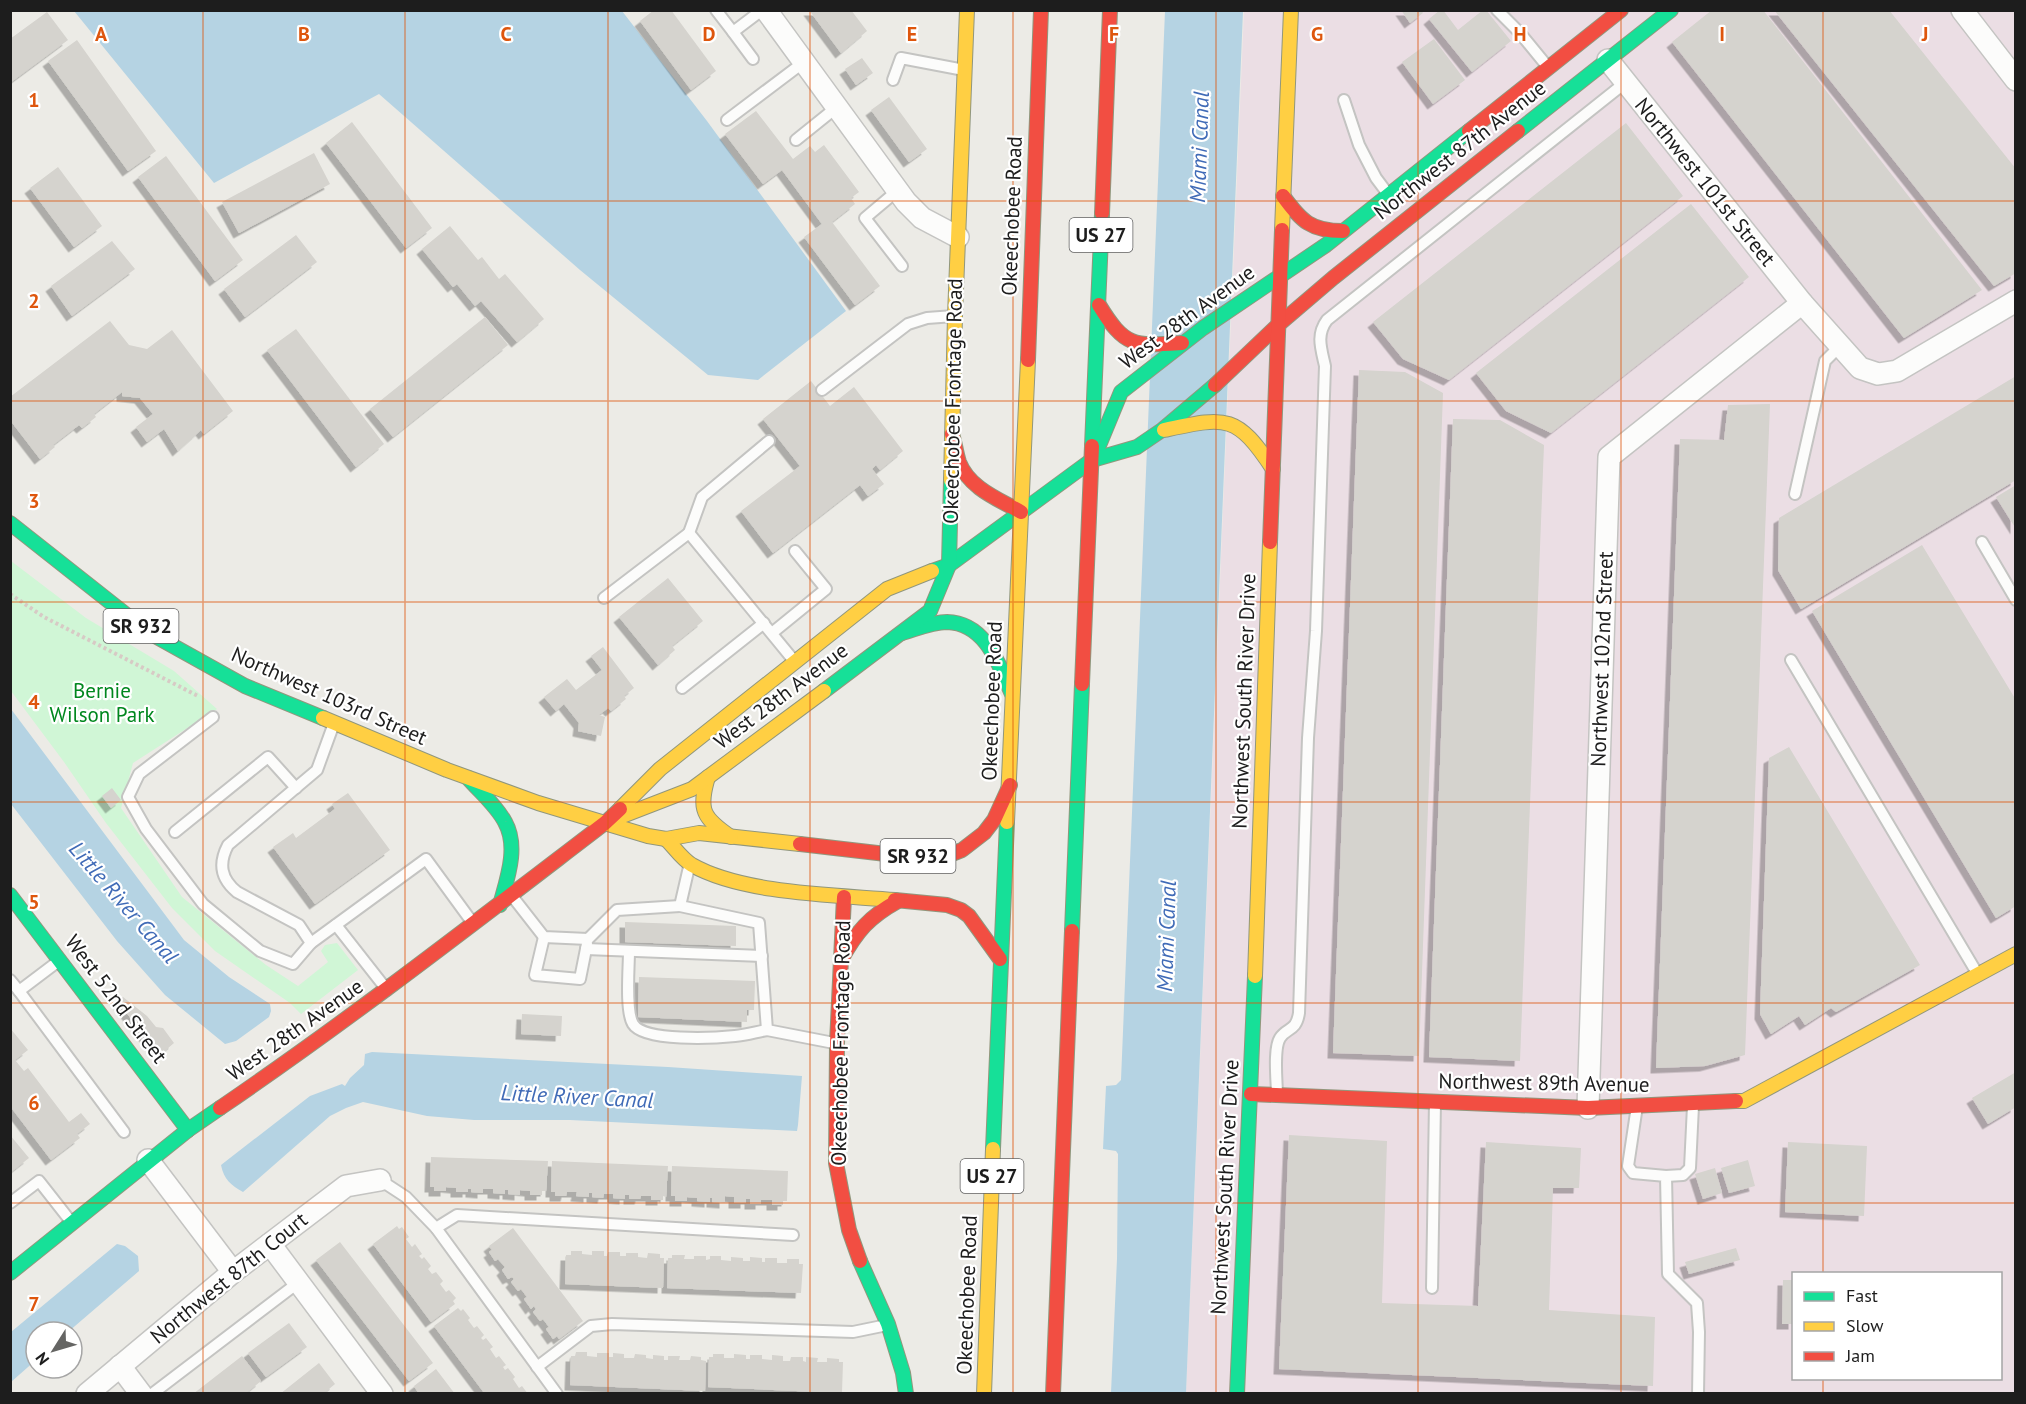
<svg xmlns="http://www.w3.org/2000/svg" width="2026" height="1404" font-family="'PT Sans',sans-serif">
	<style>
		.industrial { fill: #ebdee4; fill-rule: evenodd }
		.park { fill: #d0f6d6 }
		.water { fill: #b5d3e3 }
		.building { fill: #d5d3ce; filter: url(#shadow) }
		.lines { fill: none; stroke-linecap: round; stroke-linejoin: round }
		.lane-casing { stroke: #c4c4c2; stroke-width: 14 }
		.street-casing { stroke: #c4c4c2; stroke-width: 24 }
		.fast-casing { stroke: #91977d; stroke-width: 16 }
		.slow-casing { stroke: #91977d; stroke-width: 16 }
		.jam-casing { stroke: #91977d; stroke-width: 16 }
		.path { stroke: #d7cac5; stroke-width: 4; stroke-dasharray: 3 3; stroke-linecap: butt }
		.lane { stroke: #fcfcfb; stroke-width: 10 }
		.street { stroke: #fcfcfb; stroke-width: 21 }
		.fast { stroke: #16e098; stroke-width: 14 }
		.slow { stroke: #ffcf43; stroke-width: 14 }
		.jam { stroke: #f24e42; stroke-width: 14 }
		.grid { fill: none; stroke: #de560d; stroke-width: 1.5; stroke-opacity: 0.55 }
		.labels { text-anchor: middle; stroke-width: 4.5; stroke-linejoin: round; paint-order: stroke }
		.shield { fill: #fff; stroke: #616161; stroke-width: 1.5 }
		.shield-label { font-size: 20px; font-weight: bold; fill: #1d1d1d }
		.street-label { font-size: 21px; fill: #1d1d1d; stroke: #fff }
		.park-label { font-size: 21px; fill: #00871e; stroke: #fff }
		.water-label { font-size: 22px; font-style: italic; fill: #406bb7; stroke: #fff }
		.grid-label { font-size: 20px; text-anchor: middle; font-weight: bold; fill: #de560d; stroke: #fff; stroke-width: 4.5; stroke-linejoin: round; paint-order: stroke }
	</style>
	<defs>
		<filter id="shadow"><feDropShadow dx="-5.5" dy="5.5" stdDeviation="0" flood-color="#0004"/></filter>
	</defs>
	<rect width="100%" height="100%" fill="#ecebe6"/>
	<path class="industrial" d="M1244,11H2015V1393H1186ZM1794,1274H2000V1378H1794Z"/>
	<path class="park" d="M11,561L86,618L174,671L217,709L133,763L121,808L182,897L266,965L298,986L328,962L321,951L325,945L337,943L358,970L301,1014L290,1003L215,951L172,908L106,823L64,762L11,691Z"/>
	<g class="water">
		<path d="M74,11H622L707,121L846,311L758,380L708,375L580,270L379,94L214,183Z"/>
		<path d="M1165,11H1243L1186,1393H1111L1117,1259L1118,1154L1116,1151L1103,1149L1106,1086L1116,1085L1121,1080Z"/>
		<path d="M11,709L184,940L229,977L270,1004L271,1011L269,1017L236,1041L225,1044L165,995L117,941L11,804Z"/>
		<path d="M372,1052L668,1067L802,1076L798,1125L797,1131L570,1120H474L427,1116L363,1102L346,1108L330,1116L243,1192C231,1185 224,1180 221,1165L310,1096L342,1084L345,1086L350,1078L364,1065L365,1054Z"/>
		<path d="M117,1244L125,1246L138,1256L139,1271L68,1332H36V1360L11,1382V1332Z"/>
	</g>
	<g class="building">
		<path d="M654,10H671L716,71L691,90L640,21Z"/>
		<path d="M809,10H851L867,31L841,53Z"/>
		<path d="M1401,10H1421L1423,13L1410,23Z"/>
		<path d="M1440,10H1443L1458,30L1483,10H1486L1511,41L1472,72L1429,19Z"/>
		<path d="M1712,10H1763L1982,290L1904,338L1672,42Z"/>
		<path d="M1774,10H1889L2016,169V273L1994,286Z"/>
		<path d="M47,12L68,40L10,83V39Z"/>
		<path d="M1434,39L1465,80L1433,104L1402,62Z"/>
		<path d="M77,40L156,151L128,171L48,61Z"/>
		<path d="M862,58L873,73L856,85L845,69Z"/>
		<path d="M889,97L927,149L909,162L871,110Z"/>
		<path d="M756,111L793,159L810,146L815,152L824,145L859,192L851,198L855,204L832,222L880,286L855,305L804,237L822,224L782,170L763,184L725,134Z"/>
		<path d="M352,122L432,228L406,248L326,143Z"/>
		<path d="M1626,123L1683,196L1449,380L1403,359L1373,322Z"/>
		<path d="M314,153L330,184L239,233L222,202Z"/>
		<path d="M166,156L243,260L215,281L138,177Z"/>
		<path d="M58,167L102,226L74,247L30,188Z"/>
		<path d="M1691,204L1749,277L1551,433L1506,411L1476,373Z"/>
		<path d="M450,226L478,260L482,257L499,279L505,274L544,319L517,342L481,301L475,306L457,284L453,287L422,249Z"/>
		<path d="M296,235L317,262L245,317L224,289Z"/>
		<path d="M112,241L135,269L72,316L51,286Z"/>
		<path d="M485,317L508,345L393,437L370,409Z"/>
		<path d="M110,321L129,345L147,349L172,330L233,411L204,434L201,430L178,451L164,429L147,442L136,427L153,414L140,398L122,396V392L94,414L96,417L82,428L79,425L53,445L55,447L40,459L10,420V397Z"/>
		<path d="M296,329L384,444L356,467L267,350Z"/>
		<path d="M1359,370L1405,372L1443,393L1419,1056L1333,1053Z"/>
		<path d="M2016,376V480L1801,609L1778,570L1779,518Z"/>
		<path d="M811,381L830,406L854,387L903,451L880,470L876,465L872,469L884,484L868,496L860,485L773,553L741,511L800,466L763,419Z"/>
		<path d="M1770,404L1745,1055L1705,1066L1656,1068L1680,439L1724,440L1728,405Z"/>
		<path d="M1453,419L1500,420L1544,445L1520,1061L1429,1057Z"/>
		<path d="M2016,485V529L1996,497Z"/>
		<path d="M1922,545L2016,700V906L1996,918L1812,611Z"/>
		<path d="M668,578L703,621L672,646L675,650L658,665L619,617Z"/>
		<path d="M603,647L634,688L624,696L626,699L611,711L608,708L599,715L605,717L601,736L578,731L579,723L564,704L556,711L544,697L567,679L576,690L602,670L591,656Z"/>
		<path d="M1789,747L1920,965L1836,1012L1831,1008L1805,1025L1799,1016L1771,1034L1760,1014L1769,758Z"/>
		<path d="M112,788L121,800L111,808L102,796Z"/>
		<path d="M348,793L390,850L315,904L273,847L293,833L296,838L335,809L332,804Z"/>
		<path d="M625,922L736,926V946L625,942Z"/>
		<path d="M639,977L755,981L754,1010H747V1022L638,1017Z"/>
		<path d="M123,997L147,1016L156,1027L163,1028L174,1043L160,1055L117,1001Z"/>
		<path d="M522,1014L562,1016L561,1036L521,1034Z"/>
		<path d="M10,1028L28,1050L15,1060L24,1071L28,1068L69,1122L81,1113L90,1124L77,1134L80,1138L51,1160L10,1106Z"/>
		<path d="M2016,1072V1107L1988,1124L1972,1098Z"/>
		<path d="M10,1135L29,1158L10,1173Z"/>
		<path d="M1289,1135L1387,1141L1382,1303L1478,1306L1486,1142L1581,1148L1579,1188H1553L1549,1310L1655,1317L1653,1386L1279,1369Z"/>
		<path d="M1788,1142L1867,1146L1864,1216L1785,1212Z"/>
		<path d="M431,1157L548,1161L546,1191H542V1195H530V1191L520,1190V1195L508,1194V1190H505V1194L493,1193V1189H483V1193L471,1192V1189H468V1192H456V1188L446,1187V1191H434V1187H430Z"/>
		<path d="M1748,1160L1755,1186L1729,1193L1721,1168Z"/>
		<path d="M552,1161L668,1166L666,1197L663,1196V1200H651V1196H641L640,1199H629V1195H625V1199L613,1198V1194H604L603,1198L592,1197V1193H589V1197L576,1196L577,1192H567L566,1196H555V1192H551Z"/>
		<path d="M672,1166L788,1171L787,1201H783V1205H772V1200H761V1204H750V1199H746V1203H734V1197L725,1196V1203L712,1202V1198H710V1202L697,1201V1198L687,1197V1201H675V1196H671Z"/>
		<path d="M1715,1168L1722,1193L1703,1199L1695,1174Z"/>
		<path d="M397,1226L399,1229L402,1227L409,1237L406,1239L412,1247L415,1244L422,1254L419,1256L422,1259L424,1257L431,1266L428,1269L432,1274L436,1272L443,1281L440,1284L446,1292L449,1290L456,1298L453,1301L455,1304L431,1322L373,1244Z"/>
		<path d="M513,1228L583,1321L559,1339L557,1336L553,1339L546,1329L549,1327L543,1319L540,1321L533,1312L536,1309L534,1306L531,1309L524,1299L527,1297L521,1289L518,1291L511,1282L514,1279L512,1277L508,1279L502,1270L505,1267L498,1259L495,1261L489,1252L492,1250L489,1246Z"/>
		<path d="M340,1242L433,1363L409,1381L316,1260Z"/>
		<path d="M1736,1248L1740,1260L1689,1274L1685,1262Z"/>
		<path d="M571,1251H582V1254L592,1255V1251H604V1256H607L608,1252H620V1256H626V1253H638V1257L647,1258L648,1253L660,1254V1258H664L663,1288L565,1284L566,1255H571Z"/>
		<path d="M672,1255H685L684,1259H694V1256H706V1260L710,1259V1256H721V1260L731,1261V1257L743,1258V1261H750V1257L762,1258V1262H765V1258H777V1263H787V1259H799V1264H803L801,1293L667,1288L668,1258H672Z"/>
		<path d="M1783,1280H1794V1324H1782Z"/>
		<path d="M458,1308L461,1311L463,1309L470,1318L468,1320L474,1328L477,1326L484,1335L481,1338L483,1340L486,1338L493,1347L490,1349L496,1358L499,1356L506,1365L503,1367L505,1370L508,1368L515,1377L513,1379L519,1388L522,1386L528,1394H485L434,1326Z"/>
		<path d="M289,1323L307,1347L266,1377L248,1353Z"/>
		<path d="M576,1352H587V1356L597,1357V1353H609V1357H613V1353L624,1354V1358H634L635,1354L646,1355V1358L653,1359V1355L664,1356V1360H668V1356H680L679,1360H690L691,1356L701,1357V1360L706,1361L705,1391L570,1385L571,1356H575Z"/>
		<path d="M713,1354H724V1358H734V1354L746,1355V1359H750V1355H762V1359L772,1360V1355L783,1356V1361H790L791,1357H803V1361L806,1362V1357L818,1358L817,1362H827V1358L839,1359V1362H843L842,1393L708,1387L709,1357H713Z"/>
		<path d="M242,1356L261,1381L245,1394H193Z"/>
		<path d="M319,1363L335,1384L323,1394H280Z"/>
		<path d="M436,1369L455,1394H419L414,1386Z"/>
	</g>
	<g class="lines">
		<defs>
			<g id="lane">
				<path d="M716,10L733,32L762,10"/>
				<path d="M1497,10L1520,33L1547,66"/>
				<path d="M733,32L753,59"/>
				<path d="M893,80L901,58L964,70"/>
				<path d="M1344,100L1359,145L1376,178L1388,194"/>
				<path d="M727,120L804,62"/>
				<path d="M796,140L837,107"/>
				<path d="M897,191L865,218L902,266"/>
				<path d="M822,390L908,324L927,318L954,316"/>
				<path d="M1795,494L1825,361L1840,346"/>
				<path d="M689,533L702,497L769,441"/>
				<path d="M1982,542L2016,600"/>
				<path d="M604,598L689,533L795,662"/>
				<path d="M772,633L826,589L795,551"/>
				<path d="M1791,660L1977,973"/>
				<path d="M682,688L764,623"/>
				<path d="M213,717L139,774L128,797L146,829L203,904L260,951L293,964L311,943L299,925L237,892C221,879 218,864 228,845L317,770L333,726"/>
				<path d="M175,832L268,757L296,788"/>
				<path d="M689,867L680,906L759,923L767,1030L834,1043"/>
				<path d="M512,896L544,937L588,939L617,910L680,906"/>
				<path d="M336,925L387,990"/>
				<path d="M544,937L535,975L580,979L587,944"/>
				<path d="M311,943L426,859L472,922"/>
				<path d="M586,949L762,956"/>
				<path d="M629,951C629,968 625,1011 633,1024C644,1042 715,1038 735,1036C746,1035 756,1032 767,1030"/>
				<path d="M10,980L19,991L60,960"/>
				<path d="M19,991L124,1132"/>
				<path d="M1277,1095C1277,1082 1273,1049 1280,1038C1287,1027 1296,1032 1299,1013L1308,738L1316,631L1325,366C1321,348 1316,335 1327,320L1626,82"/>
				<path d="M1637,1106L1628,1166L1633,1173L1666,1176L1668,1274L1697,1303L1699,1332L1698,1394"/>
				<path d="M1666,1176L1683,1175L1690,1168L1693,1106"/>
				<path d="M380,1180L406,1197L436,1228L557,1394"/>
				<path d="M10,1203L39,1181L72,1223"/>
				<path d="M436,1228L457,1215L793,1235"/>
				<path d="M1432,1288L1435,1102"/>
				<path d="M537,1367L591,1326L612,1324L853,1332L887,1325"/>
				<path d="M152,1394L299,1282"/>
			</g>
			<g id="street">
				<path d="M766,10L906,202L922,218L958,237"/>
				<path d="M1962,10L2016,80"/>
				<path d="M1608,60L1802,303L1860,368L1878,374L1897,371L2016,301"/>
				<path d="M1588,1108L1609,457L1802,303"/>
				<path d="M148,1160L233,1272"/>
				<path d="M270,1244L382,1394"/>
				<path d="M120,1366L141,1394"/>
				<path d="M87,1394L233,1272L346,1186L380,1180"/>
			</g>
			<g id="fast">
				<path d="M1518,131L1671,10"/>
				<path d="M1092,446L1102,214"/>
				<path d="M1095,455L1121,392L1203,328L1326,245L1469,131"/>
				<path d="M10,523L148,632L245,686L323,718"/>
				<path d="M932,571L949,565L1092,460L1137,447L1162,430L1215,385"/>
				<path d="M902,633C916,629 932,622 947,622C986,623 999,665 1012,694"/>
				<path d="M824,691L930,611L949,565L951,480"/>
				<path d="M468,778C480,792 496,805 505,822C519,847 507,879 500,905"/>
				<path d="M10,895L188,1130"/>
				<path d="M1072,931L1082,684"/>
				<path d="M993,1149L1007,822"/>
				<path d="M860,1261L888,1324L903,1373L906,1394"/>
				<path d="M10,1273L188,1130L220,1108"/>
				<path d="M1237,1394L1255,976"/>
			</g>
			<g id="slow">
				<path d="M1282,230L1291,10"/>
				<path d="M1164,430C1226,417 1236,413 1273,469"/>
				<path d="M951,480L955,316L967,10"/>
				<path d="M323,718L447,770L538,803L648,836L666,839L699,833L800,844"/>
				<path d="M708,777C698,810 703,818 731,837"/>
				<path d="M620,809L660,769L887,589L932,571"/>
				<path d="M617,818L692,789L824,691"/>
				<path d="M1007,822L1028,360"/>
				<path d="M666,839C674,847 682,859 692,865C743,894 836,895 895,900"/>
				<path d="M1255,976L1270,542"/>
				<path d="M1736,1101H1744L2016,954"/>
				<path d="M984,1394L993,1149"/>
			</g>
			<g id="jam">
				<path d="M1469,131L1621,10"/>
				<path d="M1283,196C1301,221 1311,231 1343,231"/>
				<path d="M1102,214L1110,10"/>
				<path d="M1099,305C1125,348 1135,346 1182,343"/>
				<path d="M1028,360L1041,10"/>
				<path d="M1215,385L1278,325L1333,278L1518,131"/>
				<path d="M952,434C955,443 956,453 959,462C969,488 998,499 1021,512"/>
				<path d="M1270,542L1282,230"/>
				<path d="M1082,684L1092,446"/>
				<path d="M800,844L886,854L934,856L952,854L962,850L984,833L994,820L1010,785"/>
				<path d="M844,897L837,1043L836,1163L849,1230L860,1261"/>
				<path d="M895,900L947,905L961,910L969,916L1000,959"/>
				<path d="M841,960C857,931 869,917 898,901"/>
				<path d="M1251,1094L1588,1108L1736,1101"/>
				<path d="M220,1108C352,1018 478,920 605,823L620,809"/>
				<path d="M1053,1394L1072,931"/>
			</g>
		</defs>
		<use href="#lane" class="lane-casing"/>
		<use href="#street" class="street-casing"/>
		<use href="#fast" class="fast-casing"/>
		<use href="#slow" class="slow-casing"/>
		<use href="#jam" class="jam-casing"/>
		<path class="path" d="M10,594L44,617L198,696"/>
		<use href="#lane" class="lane"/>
		<use href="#street" class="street"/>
		<use href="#fast" class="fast"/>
		<use href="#slow" class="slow"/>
		<use href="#jam" class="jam"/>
	</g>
	<path class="grid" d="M203,10V1394M405,10V1394M608,10V1394M810,10V1394M1013,10V1394M1216,10V1394M1418,10V1394M1621,10V1394M1823,10V1274M10,201H2016M10,401H2016M10,602H2016M10,802H2016M10,1003H2016M10,1203H2016M1823,1378V1394"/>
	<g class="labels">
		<g class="shield">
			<rect x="1069.5" y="218" width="63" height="34" rx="4.5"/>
			<rect x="103.5" y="609" width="75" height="34" rx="4.5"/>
			<rect x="880.5" y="839" width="75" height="34" rx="4.5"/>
			<rect x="960.5" y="1159" width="63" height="34" rx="4.5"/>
		</g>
		<g class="shield-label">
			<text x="1101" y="242">US 27</text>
			<text x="141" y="633">SR 932</text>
			<text x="918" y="863">SR 932</text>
			<text x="992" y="1183">US 27</text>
		</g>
		<g class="street-label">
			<text transform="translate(1460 150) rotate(-38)" y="7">Northwest 87th Avenue</text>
			<text transform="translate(1705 182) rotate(51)" y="7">Northwest 101st Street</text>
			<text transform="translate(1012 216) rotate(-88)" y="7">Okeechobee Road</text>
			<text transform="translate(1187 317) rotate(-36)" y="7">West 28th Avenue</text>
			<text transform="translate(953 401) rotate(-89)" y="7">Okeechobee Frontage Road</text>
			<text transform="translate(1602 659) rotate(-88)" y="7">Northwest 102nd Street</text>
			<text transform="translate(329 696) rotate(24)" y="7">Northwest 103rd Street</text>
			<text transform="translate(781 696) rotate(-37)" y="7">West 28th Avenue</text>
			<text transform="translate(992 701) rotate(-88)" y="7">Okeechobee Road</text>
			<text transform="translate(1244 701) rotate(-88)" y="7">Northwest South River Drive</text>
			<text transform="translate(116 999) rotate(53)" y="7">West 52nd Street</text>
			<text transform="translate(295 1030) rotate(-35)" y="7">West 28th Avenue</text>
			<text transform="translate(841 1043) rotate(-89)" y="7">Okeechobee Frontage Road</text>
			<text transform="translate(1544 1083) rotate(1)" y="7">Northwest 89th Avenue</text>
			<text transform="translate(1225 1187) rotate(-87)" y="7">Northwest South River Drive</text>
			<text transform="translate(229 1278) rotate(-39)" y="7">Northwest 87th Court</text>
			<text transform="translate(967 1295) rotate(-88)" y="7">Okeechobee Road</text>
		</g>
		<g class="park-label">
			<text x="102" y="698">Bernie<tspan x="102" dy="24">Wilson Park</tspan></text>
		</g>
		<g class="water-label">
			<text transform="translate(1199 147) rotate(-88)" y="8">Miami Canal</text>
			<text transform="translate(124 902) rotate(49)" y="8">Little River Canal</text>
			<text transform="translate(1166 936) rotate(-88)" y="8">Miami Canal</text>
			<text transform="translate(577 1096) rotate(3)" y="8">Little River Canal</text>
		</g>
	</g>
	<g class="grid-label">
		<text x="101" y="41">A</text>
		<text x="304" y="41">B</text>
		<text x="506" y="41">C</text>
		<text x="709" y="41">D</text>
		<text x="912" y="41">E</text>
		<text x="1114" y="41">F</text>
		<text x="1317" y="41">G</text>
		<text x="1520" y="41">H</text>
		<text x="1722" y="41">I</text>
		<text x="1925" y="41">J</text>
		<text x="34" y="107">1</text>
		<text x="34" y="308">2</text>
		<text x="34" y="508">3</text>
		<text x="34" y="709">4</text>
		<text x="34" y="909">5</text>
		<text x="34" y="1110">6</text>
		<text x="34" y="1311">7</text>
	</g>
	<rect width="2026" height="1404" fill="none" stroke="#1d1d1d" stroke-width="24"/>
	<rect x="1792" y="1272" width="210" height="108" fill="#ffffff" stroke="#a5a5a5" stroke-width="1.5"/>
	<rect x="1804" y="1292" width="30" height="9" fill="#16e098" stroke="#a5a5a5" stroke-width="1.5"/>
	<text x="1846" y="1302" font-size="18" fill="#1d1d1d">Fast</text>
	<rect x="1804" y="1322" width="30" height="9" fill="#ffcf43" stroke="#a5a5a5" stroke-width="1.5"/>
	<text x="1846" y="1332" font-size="18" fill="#1d1d1d">Slow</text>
	<rect x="1804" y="1352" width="30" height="9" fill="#f24e42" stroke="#a5a5a5" stroke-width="1.5"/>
	<text x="1846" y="1362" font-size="18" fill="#1d1d1d">Jam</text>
	<g transform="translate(54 1350) rotate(233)"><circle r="28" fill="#ffffff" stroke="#a5a5a5" stroke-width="1.5"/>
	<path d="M0-4.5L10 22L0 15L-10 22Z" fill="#656563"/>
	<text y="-9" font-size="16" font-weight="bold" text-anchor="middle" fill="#1d1d1d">N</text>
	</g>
</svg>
